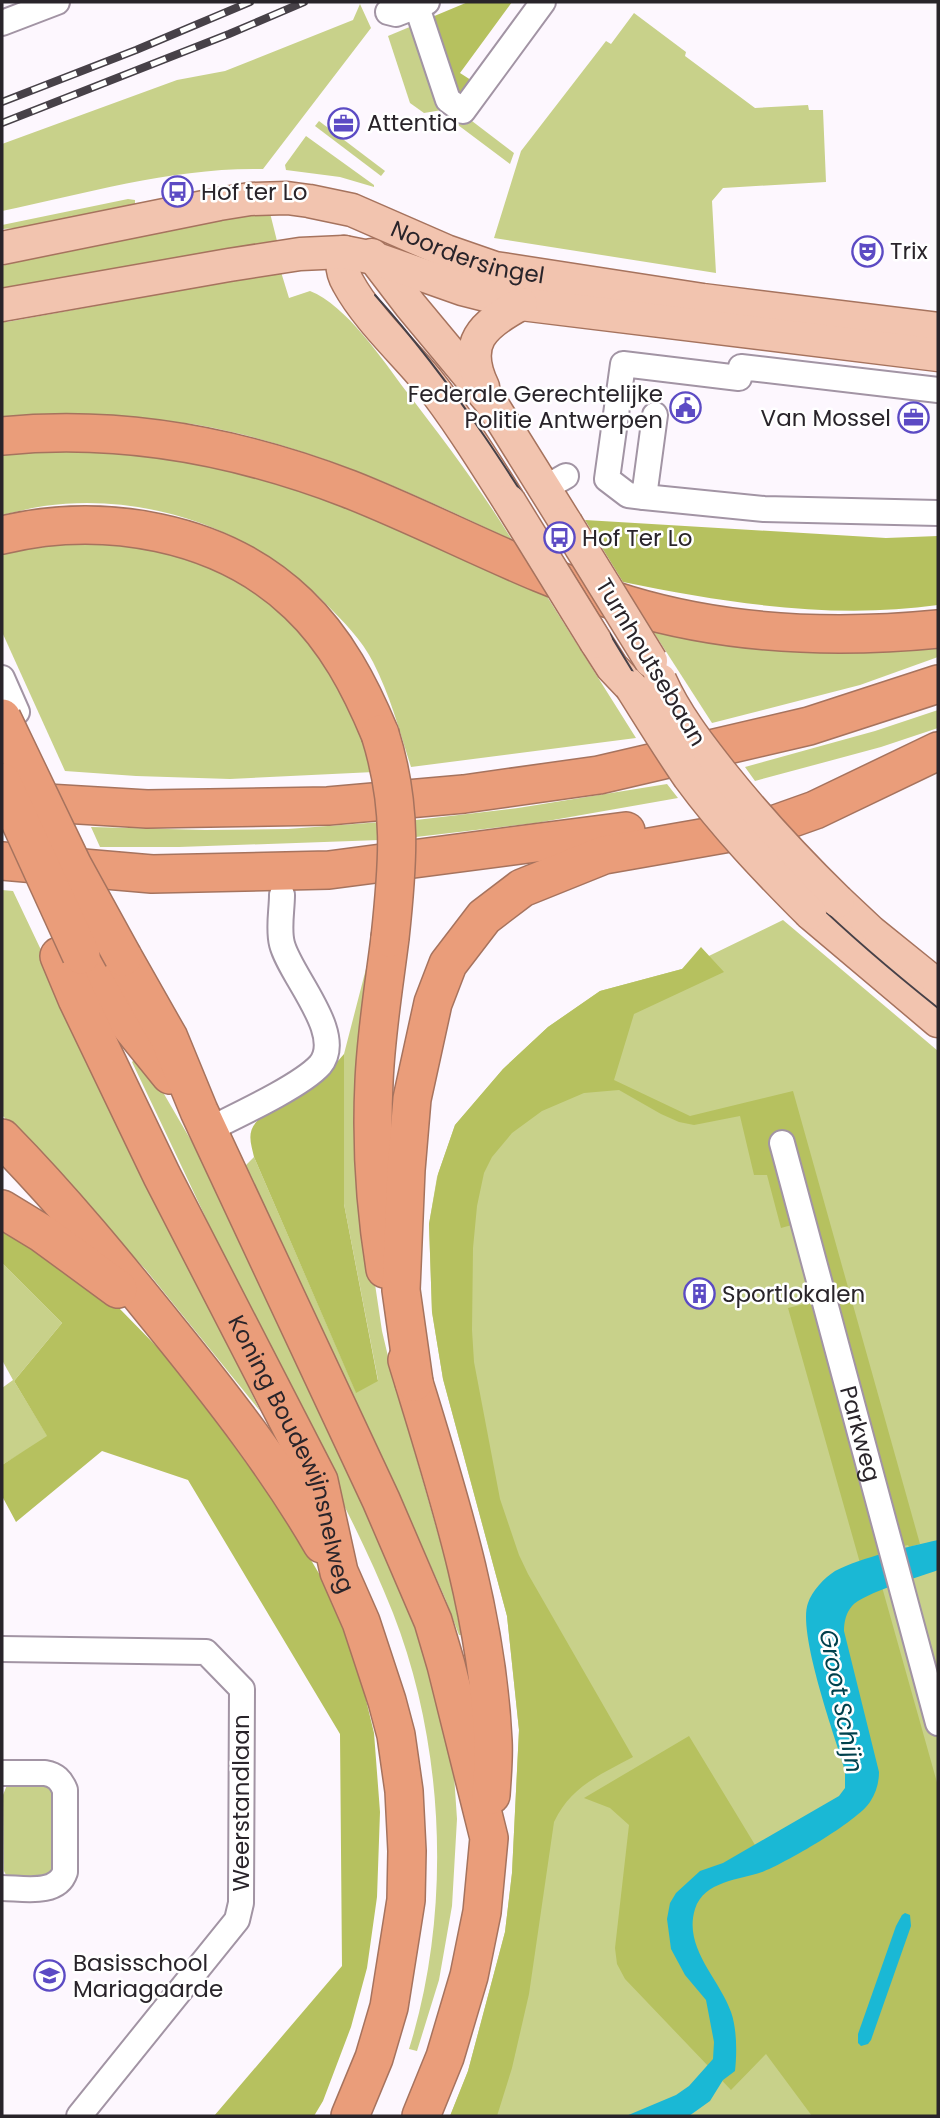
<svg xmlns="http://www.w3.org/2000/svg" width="940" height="2118" font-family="Poppins,sans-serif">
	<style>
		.green { fill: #c8d18a }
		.forest { fill: #b6c15f }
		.water { fill: #1ab8d5 }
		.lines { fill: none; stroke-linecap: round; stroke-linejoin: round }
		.minor-casing { stroke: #a294a4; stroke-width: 28 }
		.major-casing { stroke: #a6735e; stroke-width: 35 }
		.highway-casing { stroke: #a6735e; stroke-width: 40 }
		.minor { stroke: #fff; stroke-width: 24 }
		.major { stroke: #f2c4af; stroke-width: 32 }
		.highway { stroke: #ea9d7a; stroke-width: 37 }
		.tram { stroke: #474148; stroke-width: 2 }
		.rail-casing { stroke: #474148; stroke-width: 8 }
		.rail { stroke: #fff; stroke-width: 5; stroke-dasharray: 16; stroke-linecap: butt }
		.major-bridge-casing { stroke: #a6735e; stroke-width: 35; stroke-linecap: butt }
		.highway-bridge-casing { stroke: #a6735e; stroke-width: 40; stroke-linecap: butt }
		.major-bridge { stroke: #f2c4af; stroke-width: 32 }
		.highway-bridge { stroke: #ea9d7a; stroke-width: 37 }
		.labels { text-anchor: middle; stroke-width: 5; stroke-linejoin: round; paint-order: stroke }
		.poi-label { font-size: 23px; fill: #29242a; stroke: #fff; text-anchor: start }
		.street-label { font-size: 23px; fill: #29242a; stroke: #fff }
		.water-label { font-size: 24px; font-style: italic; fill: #00414d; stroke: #fff }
	</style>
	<rect width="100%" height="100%" fill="#fdf7fe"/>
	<g class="green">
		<path d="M360,4L371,28L263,169C175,167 87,193 2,211V144L177,80L225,71L353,20Z"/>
		<path d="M634,13L686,52L685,56L755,108L808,105L809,110H823L826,182L723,188L712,201L716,273L494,238L521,151L606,41L611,44Z"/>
		<path d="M412,26L448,109L424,113L410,103L388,36Z"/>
		<path d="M468,118L514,153L510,164L458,125L461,120L465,123Z"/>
		<path d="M319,121L385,171L381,176L315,126Z"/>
		<path d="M306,136L374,185V187L340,177L286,170L285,165Z"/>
		<path d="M128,199L135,200V205L49,226L2,229V225Z"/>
		<path d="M269,209L277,241L2,291V266L70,244Z"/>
		<path d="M281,272L289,298L310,291C346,305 383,360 406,391C443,439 480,488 512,540C411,492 309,445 198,425C183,422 166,422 151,421C100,417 52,417 2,418V321L7,322Z"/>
		<path d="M77,447L185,458L284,480L541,587L636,738L411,767C400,732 390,695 373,662C362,640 343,621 326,604C254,529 147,492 44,506C30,508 16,512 2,515V450Z"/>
		<path d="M86,541L146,544L198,561L241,579L292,618L319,648L364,726L374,772L230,779L136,776L65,771L2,632V553Z"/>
		<path d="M647,622L938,641V657L860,685L712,723Z"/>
		<path d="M938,710V728L881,747L755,781L745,767L875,731Z"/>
		<path d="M667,784L678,798L536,823L416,837V820L518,808Z"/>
		<path d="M381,822L380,840L179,847H100L91,827L205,830L288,829Z"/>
		<path d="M2,890L13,891L260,1411L146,1270L2,1115Z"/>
		<path d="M783,920L938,1051V2116H450L468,2071L505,1932L512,1873L519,1730L507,1616L443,1379L432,1312L429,1224L437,1177L455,1125L503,1069L548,1027L600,991L682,969Z"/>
		<path d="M376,930L366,1224L382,1331L391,1369L450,1576L461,1635H459L445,1598L378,1448L245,1166L254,1157L356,1392L378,1380L344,1204V1054Z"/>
		<path d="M134,1060L146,1063L196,1149L210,1162L407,1590L453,1760L457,1819L452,1906L439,1980L417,2051L409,2049C452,1912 445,1746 393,1613C363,1537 323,1466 288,1393C236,1283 185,1172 132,1062Z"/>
		<path d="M2,1263L62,1323L14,1381L48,1437L2,1465V1388L13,1380L2,1360Z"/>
		<path d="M12,1781L53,1783L58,1868L51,1880L7,1877L4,1871L3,1795L7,1785Z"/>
	</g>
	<g class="forest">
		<path d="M468,2H512L460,73L474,82L464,97L457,95L432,17Z"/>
		<path d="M585,520L886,538L938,536V605C832,620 727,603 623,582Z"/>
		<path d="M701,947L724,972L634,1014L614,1080L690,1116L793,1091L920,1544L909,1547L908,1545L881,1552V1555L860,1563L788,1308L820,1300L799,1223L781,1228L767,1175H754L740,1116L694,1125L679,1122L661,1114L619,1090L584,1093L542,1111L512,1133L492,1157L484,1173L477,1206L473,1248L472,1330L474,1362L500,1499L519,1555L528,1574L633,1757C600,1775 571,1786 554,1822L529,1994L512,2068L497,2116H450L468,2071L505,1932L512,1873L519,1730L507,1616L443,1379L432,1312L429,1224L438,1174L455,1125L503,1069L548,1027L600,991L682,969Z"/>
		<path d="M344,1054V1204L378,1381L356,1393L254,1157C251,1143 246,1132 258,1120L318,1084Z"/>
		<path d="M2,1228L118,1307L162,1352L193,1389L288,1521L331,1594L354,1650L374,1733L380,1812L377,1897L367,1968L351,2027L323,2101L314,2116H214L342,1966L340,1734L188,1480L102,1451L16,1522L2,1496V1465L47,1436L14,1381L62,1323L2,1263Z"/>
		<path d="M882,1587L938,1786V2116H812L766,2054L731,2090L625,1979L617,1964L615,1948L629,1825L610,1808L584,1798L689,1736L766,1863L853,1809L836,1634L841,1609Z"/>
	</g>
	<g class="water">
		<path d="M938,1540V1570C920,1577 863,1593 852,1606C846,1613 844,1622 844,1631L879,1772C879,1783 876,1793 870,1802C858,1821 784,1864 762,1872C739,1880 704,1881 695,1909C683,1948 719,1978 731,2012C737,2029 737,2053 735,2071L723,2080L710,2101L689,2116H626L676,2095L689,2086L713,2059L714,2042L706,2000L685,1975L671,1949L667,1919L670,1903L676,1893L700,1871L723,1863L839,1796L845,1788V1770C835,1737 797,1632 808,1603C812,1591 824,1578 835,1571C862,1557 908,1547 938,1540Z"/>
		<path d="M905,1913L910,1915L911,1926L871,2040L868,2044L861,2046L858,2043V2034L896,1926L902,1915Z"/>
	</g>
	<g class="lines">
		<defs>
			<g id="minor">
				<path d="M417,7L448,100L463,111L543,2"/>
				<path d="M388,12L396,14L427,2"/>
				<path d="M2,23L57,2"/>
				<path d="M938,390L741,367L739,378L623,364L607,479L628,495L644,497L764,509L938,513"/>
				<path d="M545,488L566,476"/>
				<path d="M644,497L655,415"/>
				<path d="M2,678L17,712"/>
				<path d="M208,1130C236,1116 301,1086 320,1065C346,1034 290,976 282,944C278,929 282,910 282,895"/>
				<path id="s1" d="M782,1143L938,1723"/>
				<path d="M2,1649L206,1652L242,1689L241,1903L237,1920L79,2116"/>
				<path d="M2,1773H45C56,1775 61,1780 65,1790V1872C57,1896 22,1888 2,1888"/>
			</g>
			<g id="major">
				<path id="s2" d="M2,248L219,204L250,199L287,198L309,201L352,210L446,251L495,268L703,300L938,329"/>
				<path d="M344,252C341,263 342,273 348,283C367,318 402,350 427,380C457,418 483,460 509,501"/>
				<path d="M372,255L411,306L490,401L566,523"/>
				<path d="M2,305L229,265L300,254L344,252L374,258L462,289L521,304L938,355"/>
				<path d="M483,387C462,343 482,325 521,304"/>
				<path d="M596,642L612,667L631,687"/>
				<path d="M838,901L871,932L938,986"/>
				<path d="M810,913L938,1021"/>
			</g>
			<g id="highway">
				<path d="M2,436C122,424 237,446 349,489C443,526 531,576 628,605C728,635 836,639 938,629"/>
				<path d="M2,535C102,511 221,530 298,604C336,640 360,686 380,734"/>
				<path d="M13,801L147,809L328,806L464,794L599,775L809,726L938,684"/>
				<path d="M2,861L152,874L329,870L626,831"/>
				<path d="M81,955L99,987L170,1075"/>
				<path id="s3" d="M59,956L77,999L162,1176L319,1481L339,1572L361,1622L387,1701L396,1735L404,1791L407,1851L406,1900L389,2007L374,2058L350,2116"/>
				<path d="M123,957L169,1038L199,1111L381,1500L433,1621L446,1665L489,1838L482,1912L469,1976L445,2057L421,2116"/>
				<path d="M2,1138C62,1199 116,1265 170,1332C225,1400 278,1468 322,1544"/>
				<path d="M2,1209L43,1234L118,1289"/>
				<path d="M385,1269C375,1207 371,1145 374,1082C376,1033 384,986 390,938"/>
				<path d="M407,1360C445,1485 487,1609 493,1741C494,1759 492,1777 491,1795"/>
				<path d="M414,1382L401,1290L406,1170L412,1099L433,1003L448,964L484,917L522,888L604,855L770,826L815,810L938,751"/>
			</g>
		</defs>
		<use href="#minor" class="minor-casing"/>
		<use href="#major" class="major-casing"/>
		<use href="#highway" class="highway-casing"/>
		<use href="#minor" class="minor"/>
		<use href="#major" class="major"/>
		<use href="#highway" class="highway"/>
		<path class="tram" d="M375,295C465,395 533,510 604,624C634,674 664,724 699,771C767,863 849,937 938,1008"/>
		<defs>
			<g id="rail">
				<path d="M2,102L136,50L250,2"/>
				<path d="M2,123L229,34L304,2"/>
			</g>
		</defs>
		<use href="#rail" class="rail-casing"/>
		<use href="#rail" class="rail"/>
		<defs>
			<g id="major-bridge">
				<path d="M509,501L596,642"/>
				<path d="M566,523L651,661"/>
				<path d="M660,680C675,714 699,745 722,774C758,819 797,861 838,901"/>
				<path d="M631,687C650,717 669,748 689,777C725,826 767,870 810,913"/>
			</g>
			<g id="highway-bridge">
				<path d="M2,718L73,866L123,957"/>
				<path d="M380,734C403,807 398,864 390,938"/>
				<path d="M2,782L81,955"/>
			</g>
		</defs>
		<use href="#major-bridge" class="major-bridge-casing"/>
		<use href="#highway-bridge" class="highway-bridge-casing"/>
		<use href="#major-bridge" class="major-bridge"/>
		<use href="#highway-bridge" class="highway-bridge"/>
	</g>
	<defs>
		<symbol id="office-ring" viewBox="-11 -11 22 22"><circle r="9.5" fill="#fff" stroke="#5c4bc4" stroke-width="1.5"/><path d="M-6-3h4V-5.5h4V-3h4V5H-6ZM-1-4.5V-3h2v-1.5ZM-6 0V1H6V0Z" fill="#5c4bc4"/></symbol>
		<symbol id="bus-ring" viewBox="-11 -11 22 22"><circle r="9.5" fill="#fff" stroke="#5c4bc4" stroke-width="1.5"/><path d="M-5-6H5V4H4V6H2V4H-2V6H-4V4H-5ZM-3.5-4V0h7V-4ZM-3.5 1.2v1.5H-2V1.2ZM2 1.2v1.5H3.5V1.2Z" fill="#5c4bc4"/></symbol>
		<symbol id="theatre-ring" viewBox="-11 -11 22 22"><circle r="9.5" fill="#fff" stroke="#5c4bc4" stroke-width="1.5"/><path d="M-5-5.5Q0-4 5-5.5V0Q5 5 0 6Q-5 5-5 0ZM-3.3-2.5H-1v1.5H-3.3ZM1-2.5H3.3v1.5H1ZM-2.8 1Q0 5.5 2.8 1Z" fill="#5c4bc4"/></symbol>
		<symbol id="civic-ring" viewBox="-11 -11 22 22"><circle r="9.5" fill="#fff" stroke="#5c4bc4" stroke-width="1.5"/><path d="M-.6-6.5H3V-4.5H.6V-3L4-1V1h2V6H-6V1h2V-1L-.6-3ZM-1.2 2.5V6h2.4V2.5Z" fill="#5c4bc4"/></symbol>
		<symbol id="building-ring" viewBox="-11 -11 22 22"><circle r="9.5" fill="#fff" stroke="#5c4bc4" stroke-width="1.5"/><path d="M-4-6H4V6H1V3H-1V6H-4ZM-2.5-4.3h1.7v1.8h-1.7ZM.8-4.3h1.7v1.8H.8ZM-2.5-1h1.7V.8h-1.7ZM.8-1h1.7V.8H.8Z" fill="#5c4bc4"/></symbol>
		<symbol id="school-ring" viewBox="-11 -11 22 22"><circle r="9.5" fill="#fff" stroke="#5c4bc4" stroke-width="1.5"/><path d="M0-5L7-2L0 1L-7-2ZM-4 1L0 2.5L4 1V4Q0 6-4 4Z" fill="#5c4bc4"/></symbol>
	</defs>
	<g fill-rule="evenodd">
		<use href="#office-ring" x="326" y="106" width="35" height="35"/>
		<use href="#bus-ring" x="160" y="174" width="35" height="35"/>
		<use href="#theatre-ring" x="850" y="234" width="35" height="35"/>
		<use href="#civic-ring" x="668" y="390" width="35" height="35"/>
		<use href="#office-ring" x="896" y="400" width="35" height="35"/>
		<use href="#bus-ring" x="542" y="520" width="35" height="35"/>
		<use href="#building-ring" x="682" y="1276" width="35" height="35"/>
		<use href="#school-ring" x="32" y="1958" width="35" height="35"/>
	</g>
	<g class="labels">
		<g class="poi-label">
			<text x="367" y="131">Attentia</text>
			<text x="201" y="200">Hof ter Lo</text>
			<text x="890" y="259">Trix</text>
			<text x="663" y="402" text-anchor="end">Federale Gerechtelijke<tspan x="663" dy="26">Politie Antwerpen</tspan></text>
			<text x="891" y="426" text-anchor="end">Van Mossel</text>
			<text x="582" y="546">Hof Ter Lo</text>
			<text x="722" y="1302">Sportlokalen</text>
			<text x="73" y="1971">Basisschool<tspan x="73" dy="26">Mariagaarde</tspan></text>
		</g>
		<g class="street-label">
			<text dy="8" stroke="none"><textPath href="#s2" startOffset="480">Noordersingel</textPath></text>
			<text transform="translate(651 662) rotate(59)" y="8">Turnhoutsebaan</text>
			<text dy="8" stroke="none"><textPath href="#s1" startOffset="301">Parkweg</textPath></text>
			<text dy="8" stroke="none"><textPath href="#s3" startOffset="551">Koning Boudewijnsnelweg</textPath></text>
			<text transform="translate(241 1803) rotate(-90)" y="8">Weerstandlaan</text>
		</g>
		<g class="water-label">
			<text transform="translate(841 1701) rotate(79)" y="8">Groot Schijn</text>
		</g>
	</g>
	<rect width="940" height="2118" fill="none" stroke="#29242a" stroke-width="7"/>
</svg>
